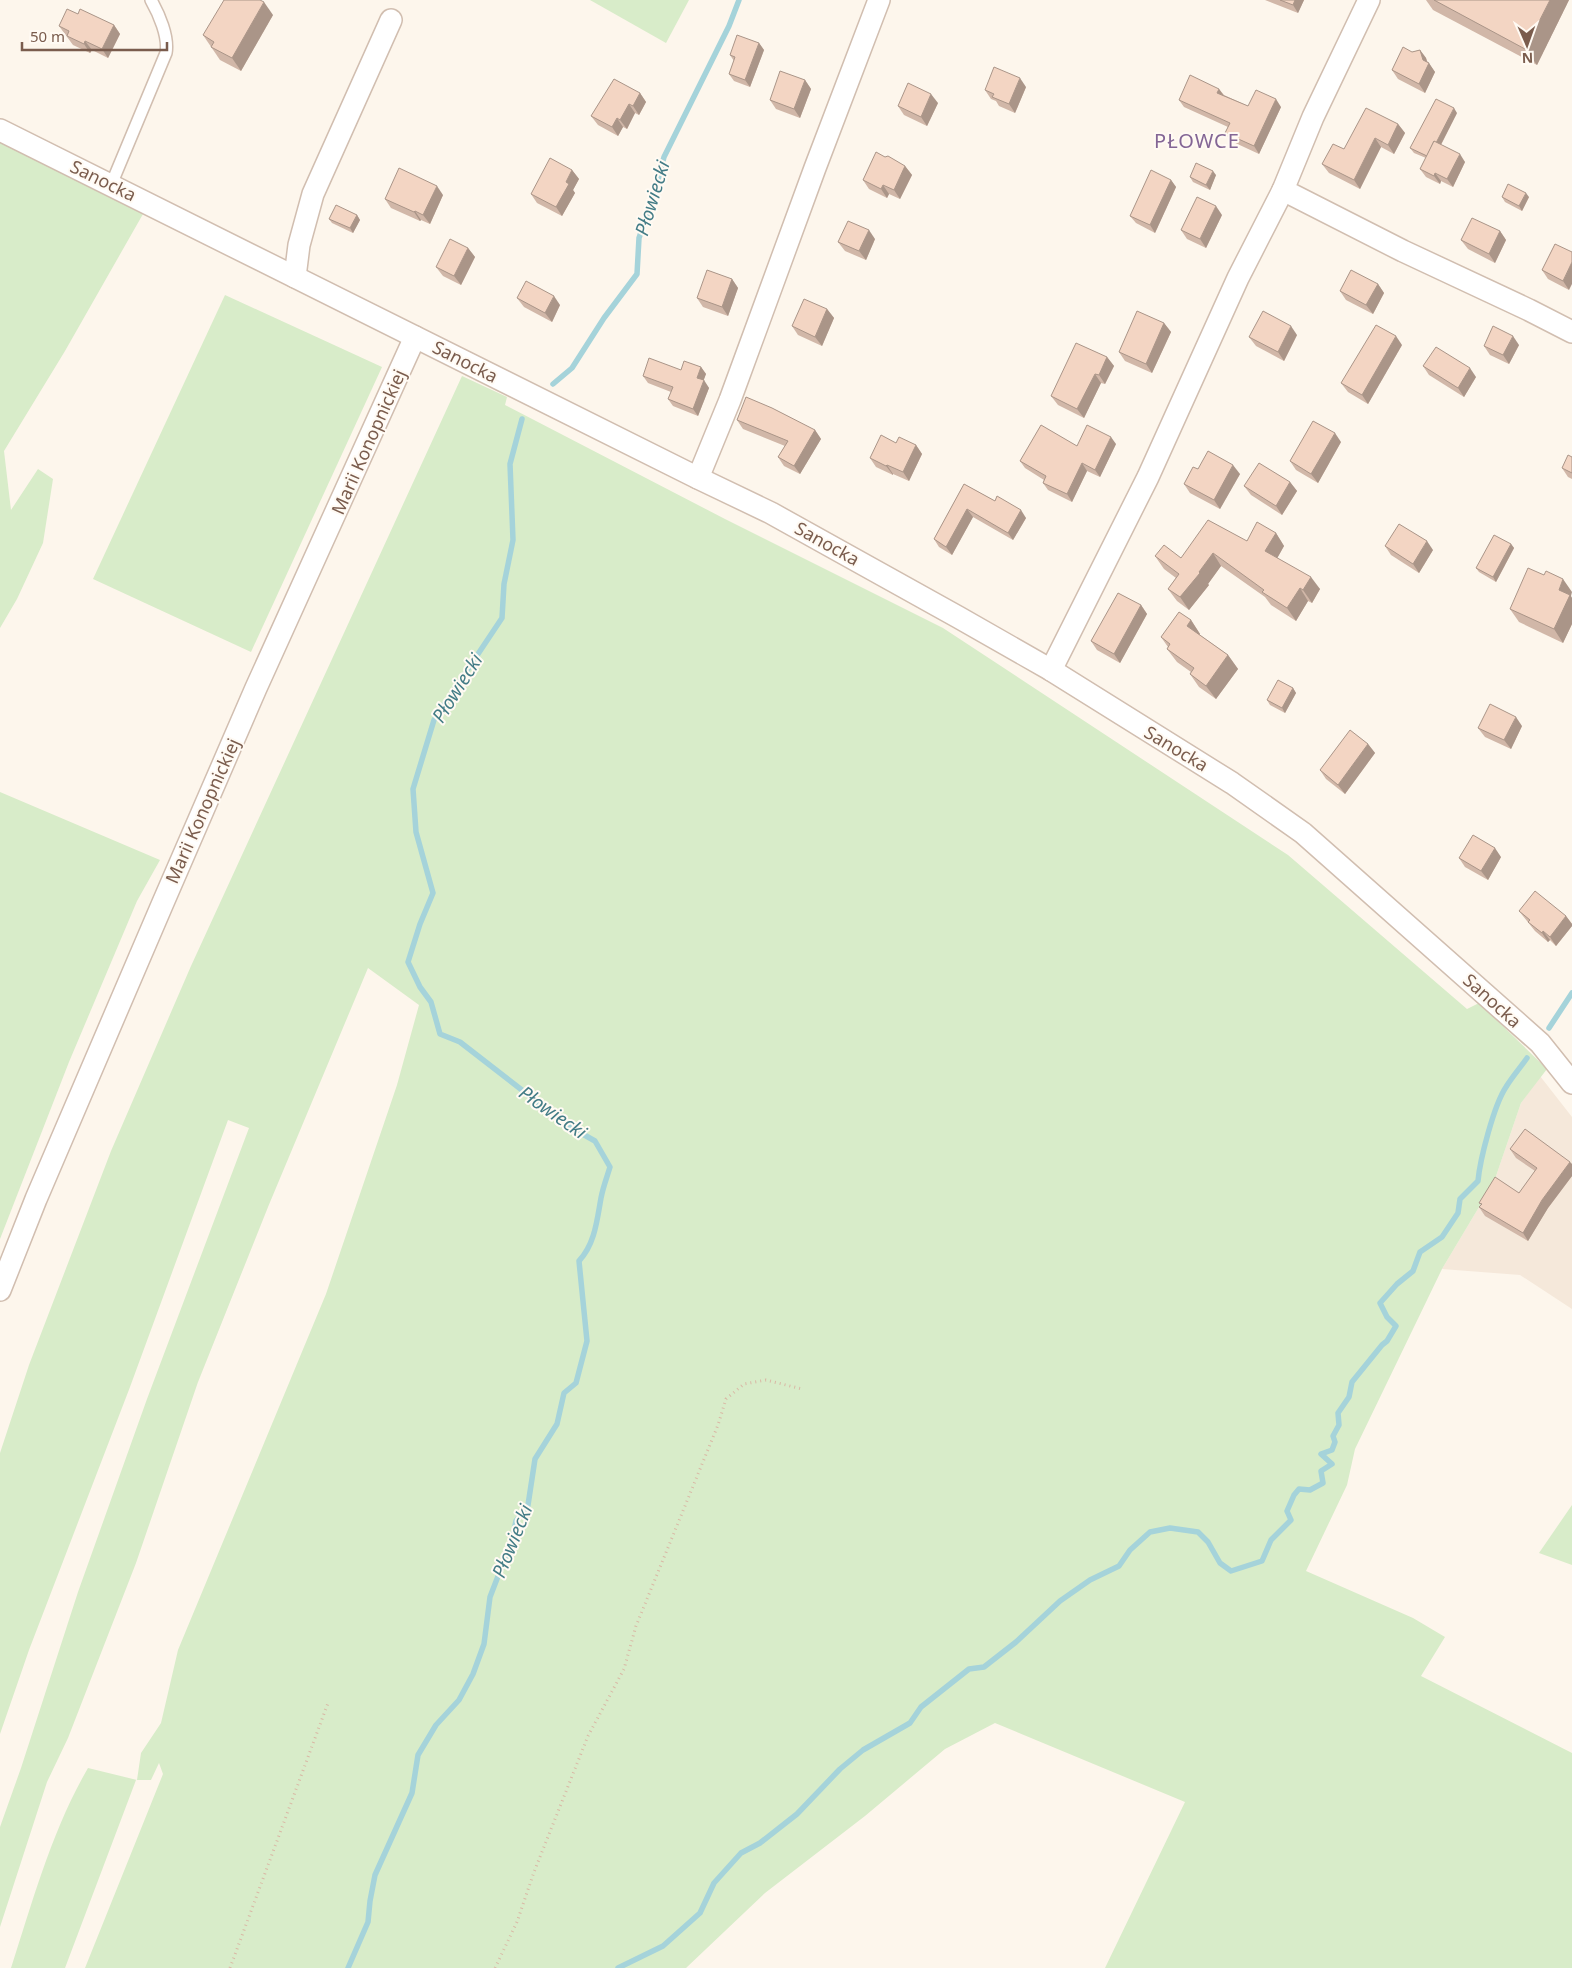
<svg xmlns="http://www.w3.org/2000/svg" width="1572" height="1968" font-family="'Noto Sans',sans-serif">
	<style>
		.residential { fill: #f5e8da }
		.green { fill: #d8ecc9 }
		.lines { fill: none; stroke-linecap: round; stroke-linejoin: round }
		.stream { stroke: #a5d3da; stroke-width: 5.5 }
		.lane-casing { stroke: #d1beb0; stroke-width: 14 }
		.street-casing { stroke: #d1beb0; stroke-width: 24 }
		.path { stroke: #d9b8a5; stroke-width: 3; stroke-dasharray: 1 4; stroke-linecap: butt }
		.lane { stroke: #fff; stroke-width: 11 }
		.street { stroke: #fff; stroke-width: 21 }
		.wall { fill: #d1b7a8 }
		.shaded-wall { fill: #aa9588 }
		.building { fill: #f3d5c3; stroke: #aa9588 }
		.labels { text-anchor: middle; stroke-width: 4; stroke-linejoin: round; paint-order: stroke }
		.street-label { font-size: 18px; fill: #7a5c4d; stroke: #fffaf3 }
		.water-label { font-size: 19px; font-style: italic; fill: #437c86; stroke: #fffaf3 }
		.quarter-label { font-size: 20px; letter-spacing: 1px; fill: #846695; stroke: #fffaf3 }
	</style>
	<rect width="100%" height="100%" fill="#fdf6ec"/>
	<path class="residential" d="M1540,1076L1572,1117V1309L1520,1275L1442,1269L1494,1182L1521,1103Z"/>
	<g class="green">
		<path d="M590,0H689L666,43Z"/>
		<path d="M0,142L143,214L65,351L4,451L11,510L38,469L53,479L43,543L17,599L0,628Z"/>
		<path d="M225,295L382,367L251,652L93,579Z"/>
		<path d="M462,376L507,397L505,405L725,519L943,628L1288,855L1467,1009L1479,1003L1547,1069L1521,1103L1494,1182L1442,1269L1355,1449L1347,1485L1306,1571L1413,1618L1445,1637L1421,1676L1572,1753V1968H1105L1185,1802L995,1723L945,1749L865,1816L765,1893L686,1968H85L163,1774L159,1763L151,1780H136L65,1968H11C33,1900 52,1830 88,1768L137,1780L141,1753L161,1723L178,1650L326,1294L397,1085L419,1005L368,968L268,1207L198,1382L136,1563L68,1738L47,1782L0,1927V1827L21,1768L78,1592L147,1399L249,1128L228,1120L130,1387L29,1650L0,1734V1453L29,1365L111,1151L191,966Z"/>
		<path d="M0,792L160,860L137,901L69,1062L0,1239Z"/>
		<path d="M1572,1505V1565L1539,1553Z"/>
	</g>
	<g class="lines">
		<g class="stream">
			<path d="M553,384L572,368L604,318L637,274L639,238L655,192L664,157L729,26L739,0"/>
			<path d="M1549,1028L1572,993"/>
			<path d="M348,1968L368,1922L370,1901L375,1875L412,1793L418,1755L436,1725L459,1700L473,1674L484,1644L490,1597L512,1540L516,1521L528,1505L535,1459L557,1424L564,1393L576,1383L587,1341L579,1261C595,1244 597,1220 601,1198C603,1187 607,1177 610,1167L595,1141L579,1132L545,1108L460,1042L440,1034L431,1002L420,987L408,962L420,924L433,893L416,832L413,789L434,720L502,618L504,584L513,540L510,464L522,419"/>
			<path d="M618,1968L663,1946L700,1913L714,1883L741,1853L760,1843L797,1814L840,1769L863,1750L910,1723L921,1707L969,1669L984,1667L1016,1642L1060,1601L1090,1580L1119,1566L1130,1550L1150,1532L1170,1528L1198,1532L1208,1542L1220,1563L1231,1571L1262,1561L1271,1540L1291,1520L1287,1511L1294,1495L1299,1489L1310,1490L1323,1483L1321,1471L1332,1464L1321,1454L1332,1450L1335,1442L1333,1436L1339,1425L1338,1413L1349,1397L1352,1382L1382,1345L1387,1341L1396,1326L1387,1317L1380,1303L1397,1284L1413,1271L1420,1252L1442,1237L1458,1213L1460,1199L1478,1181C1480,1159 1494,1105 1506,1087C1512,1077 1520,1068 1527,1058"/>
		</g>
		<defs>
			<path id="lane" d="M111,185L166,53C169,37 159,14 151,0"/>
			<g id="street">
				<path d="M1369,0L1313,117L1283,190L1403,251L1529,310L1572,332"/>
				<path d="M0,130L698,478L771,513L958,617L1051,670L1232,783L1303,833L1540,1043L1572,1083"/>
				<path d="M295,277L299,245L313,194L391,20"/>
				<path d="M698,478L730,400L815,168L879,0"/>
				<path d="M1051,670L1148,477L1238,278L1283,190"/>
				<path d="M0,1290L36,1199L162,905L256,688L415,337"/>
			</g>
		</defs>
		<use href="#lane" class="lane-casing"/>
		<use href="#street" class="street-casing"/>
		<g class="path">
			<path d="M230,1968L328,1703"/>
			<path d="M495,1968L517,1922L534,1872L588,1736L624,1669L636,1626L718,1425L726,1399L744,1384L766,1380L802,1389"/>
		</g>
		<use href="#lane" class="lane"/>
		<use href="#street" class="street"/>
	</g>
	<g class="wall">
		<path d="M1265,0H1304L1298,13Z"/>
		<path d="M1426,0H1569L1537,65L1433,10Z"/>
		<path d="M78,14L114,25L120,34L108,58L92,50L90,53L73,45L59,26Z"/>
		<path d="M273,15L241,71L220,60L203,35Z"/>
		<path d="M759,43L764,50L750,87L734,81L729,74L734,61L730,55Z"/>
		<path d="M1420,50L1426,58L1427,61L1435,72L1425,93L1398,79L1392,70L1412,52Z"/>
		<path d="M805,80L811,89L800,118L776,109L770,100Z"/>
		<path d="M1026,87L1015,113L999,106L996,101L991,99L985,90Z"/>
		<path d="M1219,89L1224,95L1248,106L1281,107L1259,154L1231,141L1225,133L1228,127L1184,107L1179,100Z"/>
		<path d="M640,93L646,102L639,115L635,113L627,129L623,127L618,136L598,125L591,116Z"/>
		<path d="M938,103L927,126L904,115L898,106Z"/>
		<path d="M1457,113L1441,145L1465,162L1453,187L1441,181L1440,184L1426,177L1420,169L1426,158L1414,153L1410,148Z"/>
		<path d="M1398,124L1405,133L1394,154L1381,147L1360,189L1329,173L1322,164L1344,149Z"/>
		<path d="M905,166L912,175L900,199L889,194L887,198L869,189L863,180Z"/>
		<path d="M572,170L579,179L573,190L575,193L562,216L537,203L531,194Z"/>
		<path d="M1216,175L1210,190L1193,182L1190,177Z"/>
		<path d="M1171,180L1176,187L1155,233L1136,223L1130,216Z"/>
		<path d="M443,195L430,224L421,220L420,221L391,208L385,199Z"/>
		<path d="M1502,197H1529L1522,211L1505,202Z"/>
		<path d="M357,215L360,220L353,233L332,223L329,219Z"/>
		<path d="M1222,215L1206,248L1187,239L1181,230Z"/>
		<path d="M1500,231L1506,240L1495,263L1468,249L1461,240Z"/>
		<path d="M875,239L866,260L845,251L838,242Z"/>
		<path d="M1555,244L1569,290L1548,279L1542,270Z"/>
		<path d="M468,248L475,257L461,285L443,276L436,267Z"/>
		<path d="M732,279L738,288L728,316L703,307L697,298Z"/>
		<path d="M1378,284L1384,293L1373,314L1346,300L1340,291Z"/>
		<path d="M517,298L560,305L552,322L524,307Z"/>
		<path d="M827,309L834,318L822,346L798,335L792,326Z"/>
		<path d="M1164,323L1171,332L1152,373L1125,361L1119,352Z"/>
		<path d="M1297,335L1284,361L1256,346L1249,337Z"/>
		<path d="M1402,345L1368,404L1348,392L1341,383Z"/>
		<path d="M1519,345L1509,364L1490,355L1484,346Z"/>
		<path d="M1107,357L1114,366L1105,384L1101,383L1084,418L1058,405L1051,396Z"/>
		<path d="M1423,366L1476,377L1464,397L1429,375Z"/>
		<path d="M701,367L706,374L703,380L709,388L698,416L673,406L668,399L671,392L648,383L643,376Z"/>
		<path d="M737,420L815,430L821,439L800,474L784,466L778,457L785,446L743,429Z"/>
		<path d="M1341,442L1318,483L1296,470L1290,461Z"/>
		<path d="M896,443L916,445L922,454L909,481L893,474V475L876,467L870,458Z"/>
		<path d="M1116,444L1100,477L1087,471L1072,502L1048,490L1043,483L1044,480L1025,468L1020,461L1077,446Z"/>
		<path d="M1572,457V479L1568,477L1562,468Z"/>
		<path d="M1198,469L1240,474L1220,509L1190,493L1184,484Z"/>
		<path d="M1290,482L1297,491L1282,515L1251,495L1244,486Z"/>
		<path d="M964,484L1026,518L1013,540L973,517L952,555L939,547L934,539Z"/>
		<path d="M1276,533L1284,546L1277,558L1320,589L1312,603L1308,601L1296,621L1271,605L1265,597L1221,566L1208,584L1209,585L1189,610L1177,601L1168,589L1176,578L1164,569L1155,556L1181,558Z"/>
		<path d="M1511,544L1514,548L1496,582L1479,572L1476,568Z"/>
		<path d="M1385,546L1433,550L1419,573L1391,555Z"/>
		<path d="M1544,575L1572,598V624L1563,643L1519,622L1510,609Z"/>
		<path d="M1141,605L1147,614L1120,663L1097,650L1091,641Z"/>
		<path d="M1191,620L1200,634V635L1228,655L1238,669L1216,699L1199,687L1190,674L1191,672L1177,662L1167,649L1168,647L1161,637Z"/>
		<path d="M1293,688L1296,693L1285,713L1270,705L1267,700Z"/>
		<path d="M1522,726L1511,749L1485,737L1478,728Z"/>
		<path d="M1368,744L1375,753L1345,794L1326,779L1320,770Z"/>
		<path d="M1501,857L1488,880L1465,867L1459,858Z"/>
		<path d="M1519,911L1566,916L1572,924V926L1556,946L1550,940L1548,942L1535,931Z"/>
		<path d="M1510,1149L1572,1164V1176L1548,1208L1528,1241L1485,1216L1479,1207L1481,1205L1479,1203L1519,1193L1535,1171L1516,1158Z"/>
	</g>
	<g class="shaded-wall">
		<path d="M1295,0H1304L1298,13L1293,5Z"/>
		<path d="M1550,0H1569L1537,65L1525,49Z"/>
		<path d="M264,2L273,15L241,71L232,58Z"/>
		<path d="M114,25L120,34L108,58L102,49Z"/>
		<path d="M85,41L92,50L90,53L84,44Z"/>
		<path d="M759,43L764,50L750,87L745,80Z"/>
		<path d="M1420,50L1426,58L1428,65L1429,63L1435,72L1425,93L1419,84L1423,60Z"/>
		<path d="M1020,78L1026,87L1015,113L1009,104Z"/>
		<path d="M805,80L811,89L800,118L794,109Z"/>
		<path d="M1219,89L1224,96L1217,93Z"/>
		<path d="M640,93L646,102L639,115L633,106Z"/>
		<path d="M931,94L938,103L927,126L921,117Z"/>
		<path d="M1276,99L1281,107L1259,154L1254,146Z"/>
		<path d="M629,104L635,113L627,129L620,120Z"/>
		<path d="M1454,108L1457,113L1432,162L1429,157Z"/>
		<path d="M617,118L623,127L618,136L612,127Z"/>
		<path d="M1398,124L1405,133L1394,154L1388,145Z"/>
		<path d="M1375,138L1381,147L1360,189L1354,180Z"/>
		<path d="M1460,154L1465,162L1453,187L1447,179Z"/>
		<path d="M905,166L912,175L900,199L894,190Z"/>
		<path d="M572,170L579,179L573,190L575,193L562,216L556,207L566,182Z"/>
		<path d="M1213,171L1216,175L1210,190L1206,185Z"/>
		<path d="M1435,173L1441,181L1440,184L1434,176Z"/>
		<path d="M1171,180L1176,187L1155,233L1150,225Z"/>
		<path d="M883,185L889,194L887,198L881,189Z"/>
		<path d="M437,186L443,195L430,224L423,215Z"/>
		<path d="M1526,193L1529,197L1522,211L1519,206Z"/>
		<path d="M1216,206L1222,215L1206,248L1200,239Z"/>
		<path d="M415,211L421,220L420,221L414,212Z"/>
		<path d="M357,215L360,220L353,233L350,228Z"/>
		<path d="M869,230L875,239L866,260L859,251Z"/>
		<path d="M1500,231L1506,240L1495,263L1489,254Z"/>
		<path d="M468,248L475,257L461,285L454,276Z"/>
		<path d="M1572,262V284L1569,290L1563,281Z"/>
		<path d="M732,279L738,288L728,316L722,307Z"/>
		<path d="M1378,284L1384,293L1373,314L1366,305Z"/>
		<path d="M554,296L560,305L552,322L545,313Z"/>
		<path d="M827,309L834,318L822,346L815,337Z"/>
		<path d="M1164,323L1171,332L1152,373L1146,364Z"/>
		<path d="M1291,326L1297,335L1284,361L1278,352Z"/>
		<path d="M1396,336L1402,345L1368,404L1362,395Z"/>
		<path d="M1513,336L1519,345L1509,364L1503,355Z"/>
		<path d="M1107,357L1114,366L1105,384L1099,375Z"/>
		<path d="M701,367L706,374L702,385L697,378Z"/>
		<path d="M1470,368L1476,377L1464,397L1458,388Z"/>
		<path d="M1095,374L1101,383L1084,418L1077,409Z"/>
		<path d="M704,380L709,388L698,416L693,409Z"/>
		<path d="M815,430L821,439L800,474L794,466Z"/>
		<path d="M1335,433L1341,442L1318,483L1311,474Z"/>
		<path d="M1111,437L1116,444L1100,477L1095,470Z"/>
		<path d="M916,445L922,454L909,481L903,472Z"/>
		<path d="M1082,463L1087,471L1072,502L1067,494Z"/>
		<path d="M887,465L893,474V475L886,466Z"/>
		<path d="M1233,465L1240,474L1220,509L1214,500Z"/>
		<path d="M1290,482L1297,491L1282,515L1276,506Z"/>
		<path d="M967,509L973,517L952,555L946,547Z"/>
		<path d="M1021,510L1026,518L1013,540L1008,533Z"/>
		<path d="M1276,533L1284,546L1274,564L1265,551Z"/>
		<path d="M1427,541L1433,550L1419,573L1413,564Z"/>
		<path d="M1511,544L1514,548L1496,582L1493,577Z"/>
		<path d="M1213,553L1221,566L1208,584L1209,585L1189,610L1180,597Z"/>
		<path d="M1311,577L1320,589L1312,603L1303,590Z"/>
		<path d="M1563,579L1572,592L1571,596L1572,598V624L1563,643L1554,629L1559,590Z"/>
		<path d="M1300,588L1308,601L1296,621L1287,608Z"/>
		<path d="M1141,605L1147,614L1120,663L1114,654Z"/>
		<path d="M1191,620L1200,634L1197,639L1187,626Z"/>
		<path d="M1228,655L1238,669L1216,699L1206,686Z"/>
		<path d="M1293,688L1296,693L1285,713L1282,708Z"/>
		<path d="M1516,717L1522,726L1511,749L1504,740Z"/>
		<path d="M1368,744L1375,753L1345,794L1338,785Z"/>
		<path d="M1495,848L1501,857L1488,880L1481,871Z"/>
		<path d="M1566,916L1572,924V926L1556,946L1550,937Z"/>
		<path d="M1543,931L1550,940L1548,942L1542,933Z"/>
		<path d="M1570,1162L1572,1164V1176L1548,1208L1528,1241L1523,1233L1542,1200Z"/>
	</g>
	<g class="building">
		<path d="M224,0H260L264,2L232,58L211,47L214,42L203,35Z"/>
		<path d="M1280,0H1295L1293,5Z"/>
		<path d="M1434,0H1550L1525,49Z"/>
		<path d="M67,9L78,14L80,9L114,25L102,49L85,41L84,44L67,36L69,31L59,26Z"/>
		<path d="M737,35L759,43L745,80L729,74L735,57L730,55Z"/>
		<path d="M1403,47L1412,52L1420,50L1423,60L1429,63L1419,84L1392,70Z"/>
		<path d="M994,67L1020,78L1009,104L992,97L994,94L985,90Z"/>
		<path d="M780,71L805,80L794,109L770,100Z"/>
		<path d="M1190,75L1219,89L1217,93L1248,106L1256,90L1276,99L1254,146L1225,133L1230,123L1179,100Z"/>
		<path d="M614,79L640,93L633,106L629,104L620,120L617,118L612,127L591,116Z"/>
		<path d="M908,83L931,94L921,117L898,106Z"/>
		<path d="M1436,99L1454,108L1436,143L1434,141L1427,156L1410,148Z"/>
		<path d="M1366,108L1398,124L1388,145L1375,138L1354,180L1322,164L1333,144L1344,149Z"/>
		<path d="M1434,141L1460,154L1447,179L1435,173L1434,176L1420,169Z"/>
		<path d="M876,152L885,157L888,156L905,166L894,190L883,185L881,189L863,180Z"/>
		<path d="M550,158L572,170L566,182L569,184L556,207L531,194Z"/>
		<path d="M1196,163L1213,171L1206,185L1190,177Z"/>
		<path d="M399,168L437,186L423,215L415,211L414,212L385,199Z"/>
		<path d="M1151,170L1171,180L1150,225L1130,216Z"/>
		<path d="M1508,184L1526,193L1519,206L1502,197Z"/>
		<path d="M1197,197L1216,206L1200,239L1181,230Z"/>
		<path d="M336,205L357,215L350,228L329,219Z"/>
		<path d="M1472,218L1500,231L1489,254L1461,240Z"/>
		<path d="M848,221L869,230L859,251L838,242Z"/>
		<path d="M450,239L468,248L454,276L436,267Z"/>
		<path d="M1555,244L1572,252V262L1563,281L1542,270Z"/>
		<path d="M707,270L732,279L722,307L697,298Z"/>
		<path d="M1351,270L1378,284L1366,305L1340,291Z"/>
		<path d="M526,281L554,296L545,313L517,298Z"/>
		<path d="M804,299L827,309L815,337L792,326Z"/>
		<path d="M1137,311L1164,323L1146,364L1119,352Z"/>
		<path d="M1263,311L1291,326L1278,352L1249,337Z"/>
		<path d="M1376,325L1396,336L1362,395L1341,383Z"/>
		<path d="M1493,326L1513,336L1503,355L1484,346Z"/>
		<path d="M1076,343L1107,357L1099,375L1095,374L1077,409L1051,396Z"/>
		<path d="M1436,347L1470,368L1458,388L1423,366Z"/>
		<path d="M649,358L681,370L684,361L701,367L697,378L704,380L693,409L668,399L673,387L643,376Z"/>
		<path d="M746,397L772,408L815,430L794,466L778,457L788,441L737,420Z"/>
		<path d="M1313,421L1335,433L1311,474L1290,461Z"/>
		<path d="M1041,425L1077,446L1087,425L1111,437L1095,470L1082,463L1067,494L1043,483L1046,476L1020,461Z"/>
		<path d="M881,435L896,443L899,437L916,445L903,472L887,465L886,466L870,458Z"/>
		<path d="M1208,451L1233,465L1214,500L1184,484L1193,467L1198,469Z"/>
		<path d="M1568,455L1572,457V473L1562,468Z"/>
		<path d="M1259,463L1290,482L1276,506L1244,486Z"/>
		<path d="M964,484L995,501L997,496L1021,510L1008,533L967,509L946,547L934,539Z"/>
		<path d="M1208,520L1247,541L1257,522L1276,533L1265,551L1311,577L1303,590L1300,588L1287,608L1262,592L1264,590L1213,553L1199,572L1200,573L1180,597L1168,589L1179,574L1155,556L1164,545L1181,558Z"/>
		<path d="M1399,524L1427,541L1413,564L1385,546Z"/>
		<path d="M1494,535L1511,544L1493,577L1476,568Z"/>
		<path d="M1528,568L1544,575L1546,571L1563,579L1559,590L1570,595L1554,629L1510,609Z"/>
		<path d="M1118,593L1141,605L1114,654L1091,641Z"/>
		<path d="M1179,612L1191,620L1187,626L1228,655L1206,686L1190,674L1194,668L1167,649L1170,644L1161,637Z"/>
		<path d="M1278,680L1293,688L1282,708L1267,700Z"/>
		<path d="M1490,704L1516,717L1504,740L1478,728Z"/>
		<path d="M1350,730L1368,744L1338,785L1320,770Z"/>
		<path d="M1473,835L1495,848L1481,871L1459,858Z"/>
		<path d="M1535,891L1566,916L1550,937L1543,931L1542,933L1528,922L1530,920L1519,911Z"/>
		<path d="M1525,1129L1570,1162L1542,1200L1523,1233L1479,1207L1482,1204L1479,1203L1495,1177L1519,1193L1537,1168L1510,1149Z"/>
	</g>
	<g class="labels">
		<g class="street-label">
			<text transform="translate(103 181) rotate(26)" y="6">Sanocka</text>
			<text transform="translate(465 362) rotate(27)" y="6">Sanocka</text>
			<text transform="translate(369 442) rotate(-66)" y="6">Marii Konopnickiej</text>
			<text transform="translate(827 544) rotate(29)" y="6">Sanocka</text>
			<text transform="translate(1176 749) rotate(31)" y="6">Sanocka</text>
			<text transform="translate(203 811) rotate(-66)" y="6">Marii Konopnickiej</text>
			<text transform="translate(1492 1001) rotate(42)" y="6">Sanocka</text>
		</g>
		<g class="water-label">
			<text transform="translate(652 198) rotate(-73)" y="7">Płowiecki</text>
			<text transform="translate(457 688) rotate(-58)" y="7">Płowiecki</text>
			<text transform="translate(553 1112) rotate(35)" y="7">Płowiecki</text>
			<text transform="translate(512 1541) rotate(-68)" y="7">Płowiecki</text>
		</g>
		<g class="quarter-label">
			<text x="1197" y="148">PŁOWCE</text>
		</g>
	</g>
	<g transform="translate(1527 45) rotate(178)" stroke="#fffaf3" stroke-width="4" paint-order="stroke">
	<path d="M0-4L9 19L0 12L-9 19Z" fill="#7a5c4d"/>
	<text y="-8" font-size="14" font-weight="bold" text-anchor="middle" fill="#7a5c4d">N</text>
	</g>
	<path d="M22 42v8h145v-8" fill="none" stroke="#7a5c4d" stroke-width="2.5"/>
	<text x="30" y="42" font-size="15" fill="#7a5c4d" stroke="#fffaf3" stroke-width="4" paint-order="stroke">50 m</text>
</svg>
